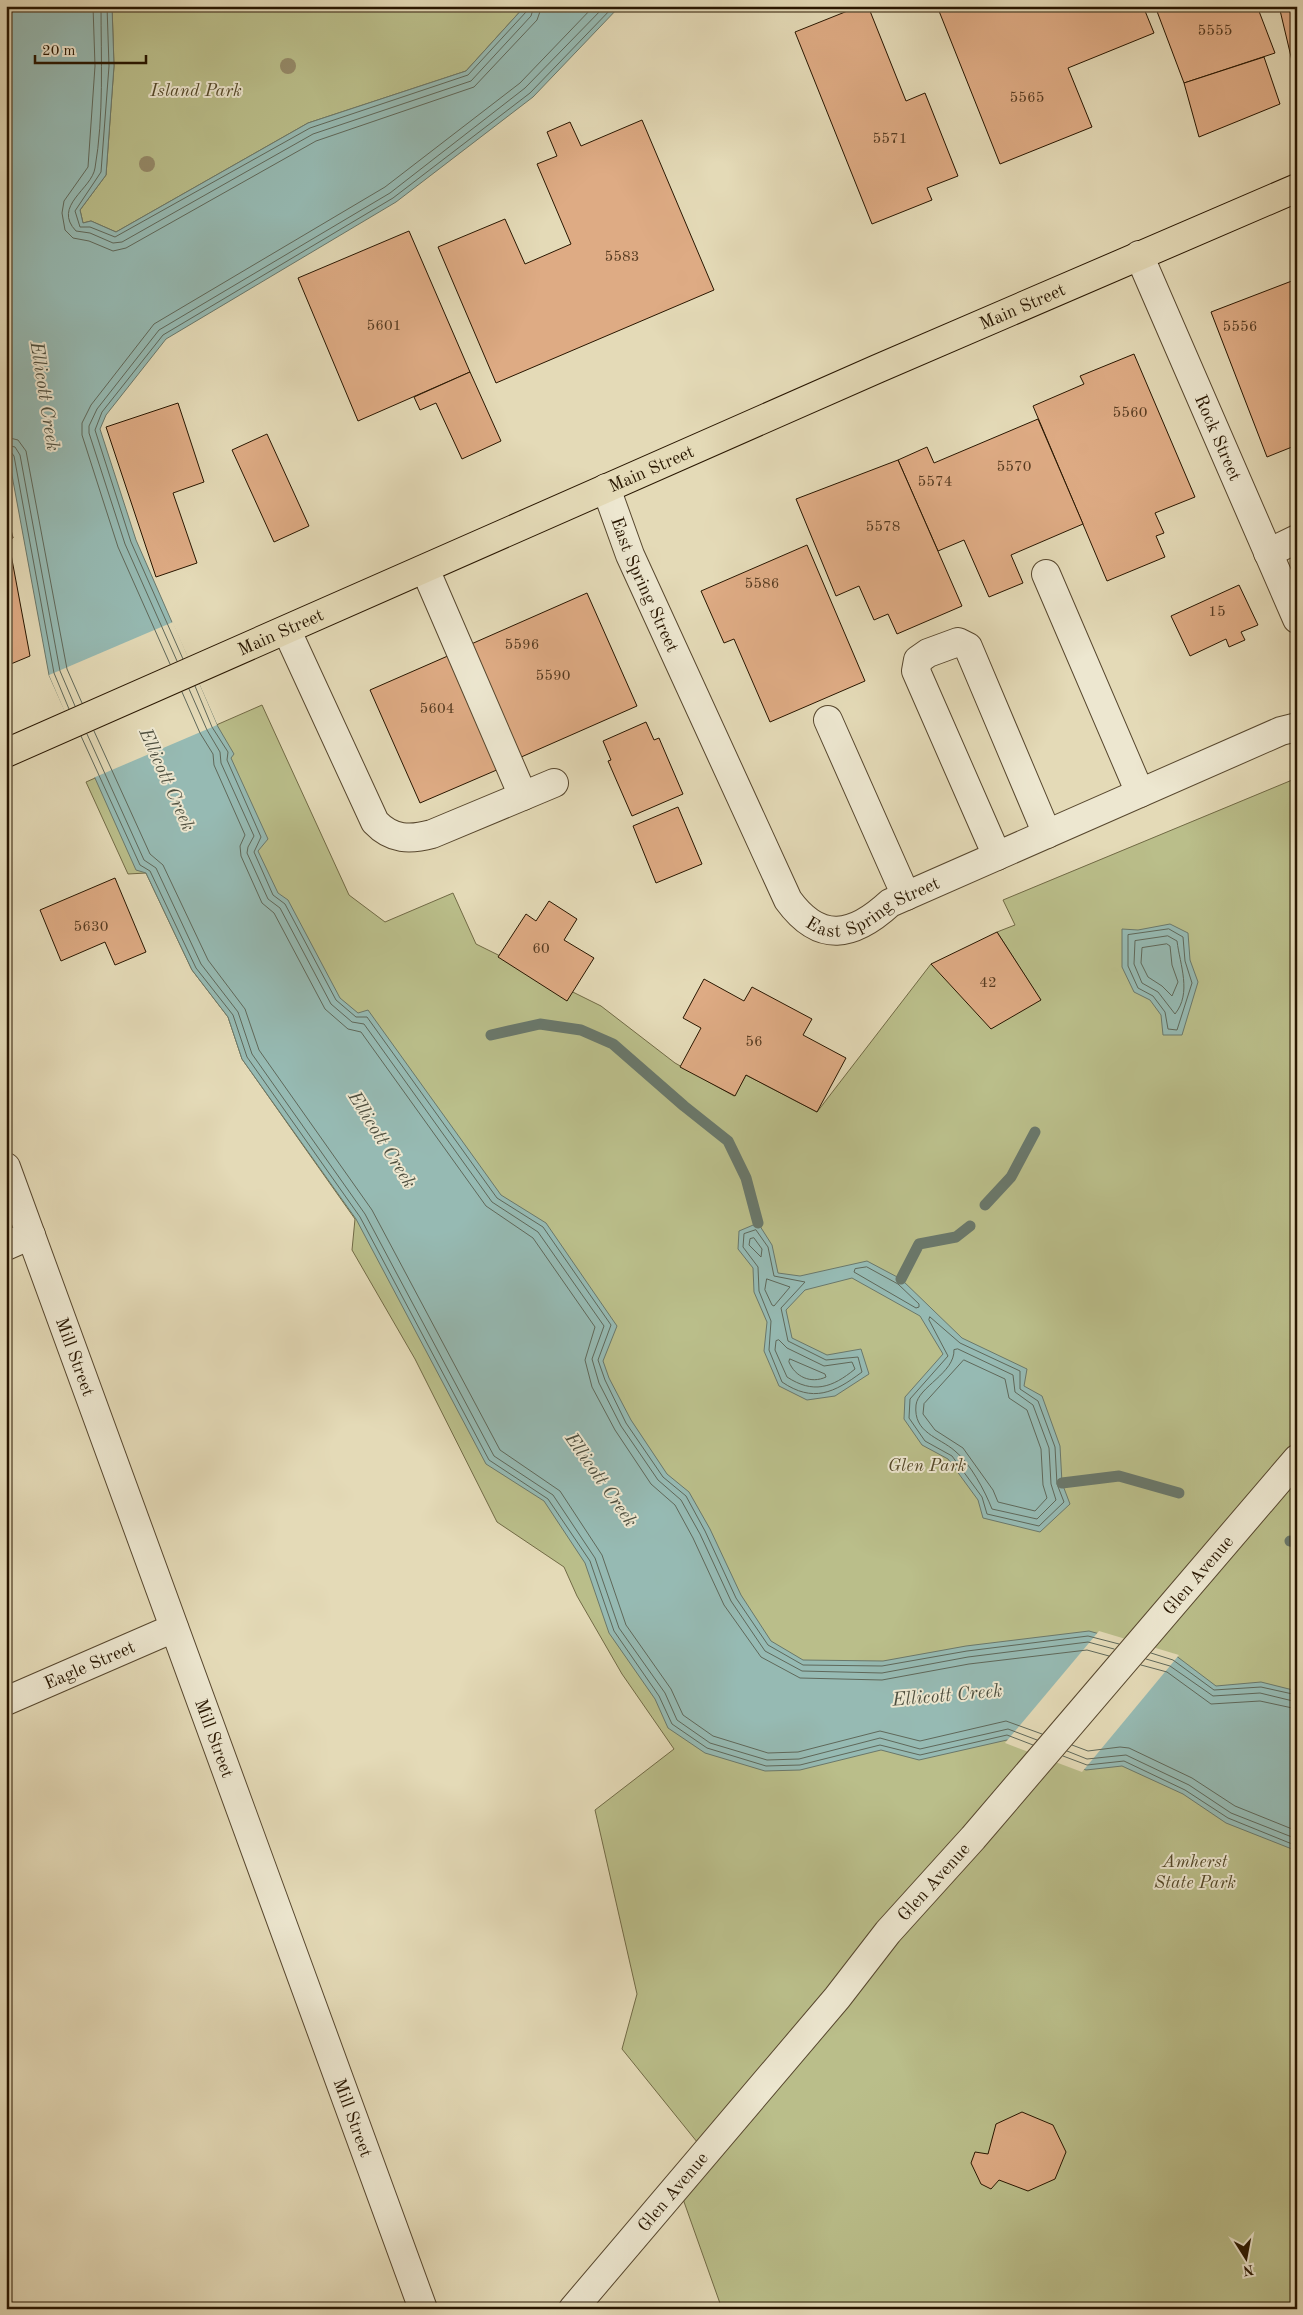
<svg xmlns="http://www.w3.org/2000/svg" width="1303" height="2315" font-family="'Old Standard TT',serif">
	<style>
		.green { fill: #babe8a; stroke: #716a45 }
		.water { fill: #96bab3; stroke: #6a786b }
		.pier { fill: #e4dab7 }
		.lines { fill: none; stroke-linecap: round; stroke-linejoin: round }
		.shore { stroke: #5f685a; stroke-width: 1 }
		.stream { stroke: #6a786b; stroke-width: 11 }
		.building { fill: #deab84; stroke: #281600 }
		.minor-casing { stroke: #57472e; stroke-width: 30 }
		.major-casing { stroke: #281600; stroke-width: 30 }
		.minor { stroke: #ede7d0; stroke-width: 28 }
		.major { stroke: #e4dab7; stroke-width: 28 }
		.tree { fill: #958a69 }
		.labels { text-anchor: middle; stroke-width: 4; stroke-linejoin: round; paint-order: stroke }
		.number-label { font-size: 15px; fill: #563b21 }
		.park-label { font-size: 18px; font-style: italic; fill: #544829; stroke: #ede7d0 }
		.street-label { font-size: 18px; fill: #281600; stroke: #ede7d0 }
		.water-label { font-size: 19px; font-style: italic; fill: #4e4f3f; stroke: #ede7d0 }
	</style>
	<rect width="100%" height="100%" fill="#e4dab7"/>
	<filter id="stains"><feTurbulence type="fractalNoise" baseFrequency=".004" numOctaves="4"/><feColorMatrix values="0 0 0 0 .2 0 0 0 0 .09 0 0 0 0 .02 0 0 0 .5 -.17"/></filter>
	<radialGradient id="worn" r=".72"><stop offset=".6" stop-color="#630" stop-opacity="0"/><stop offset="1" stop-color="#630" stop-opacity=".3"/></radialGradient>
	<g class="green">
		<path d="M112,6H525L466,71L308,123L116,232L91,221L83,223L80,210L106,175L114,66Z"/>
		<path d="M262,705L349,895L385,922L453,893L476,944L601,1006L675,1063L734,1096L746,1075L817,1112L931,964L1040,999L997,932L1015,925L1003,900L1297,778V2309H722L683,2199L710,2158L622,2049L637,1994L595,1810L674,1749L622,1674L577,1596L564,1567L497,1522L415,1359L352,1250L355,1219L242,1059L228,1017L192,970L146,873L128,874L86,782Z"/>
	</g>
	<g class="water">
		<path d="M6,6H112L114,66L106,175L80,210L83,223L91,221L116,232L308,123L466,71L525,6H620L533,97L396,202L166,339L106,415L100,429L136,540L217,725L234,754L231,758L268,839L258,851L278,893L288,900L340,998L358,1013L368,1010L501,1195L546,1223L617,1326L603,1361L609,1378L631,1420L667,1474L689,1492L710,1529L741,1595L771,1641L803,1660L883,1661L966,1646L1089,1631L1175,1655L1216,1686L1261,1682L1297,1691V1851L1226,1823L1183,1794L1122,1766L1086,1770L1007,1740L919,1760L881,1750L800,1770L765,1771L705,1753L668,1728L655,1699L609,1633L585,1563L544,1501L486,1464L356,1219L242,1059L228,1017L192,970L146,873L136,870L49,675L6,443Z"/>
		<path d="M1170,924L1188,933L1190,960L1198,982L1182,1035H1163L1161,1015L1150,1000L1134,992L1122,967V929L1138,930Z"/>
		<path d="M758,1223L772,1245L778,1273L800,1276L867,1261L901,1279L962,1338L1027,1369L1024,1386L1042,1396L1060,1446L1062,1483L1070,1504L1040,1532L983,1518L978,1500L948,1459L922,1445L904,1419L905,1397L943,1354L920,1316L852,1278L805,1290L786,1310L792,1338L827,1355L861,1349L869,1374L835,1396L807,1400L779,1386L764,1351L767,1322L754,1292L753,1268L738,1249L739,1231Z"/>
	</g>
	<g class="pier">
		<path d="M173,622L217,725L93,778L49,675Z"/>
		<path d="M1099,1631L1179,1655L1082,1772L1005,1743Z"/>
	</g>
	<g class="lines">
		<g class="shore">
			<path d="M93,6L95,66L88,167L64,201L62,213L65,230L73,238L89,241L113,251L126,248L316,141L474,87L537,20L542,6"/>
			<path d="M101,6C101,59 104,116 95,168C92,189 52,206 76,231L90,233L113,243L122,242L313,134L471,81L531,16L534,6"/>
			<path d="M107,6L109,66L101,172L75,211L80,227H90L115,237L310,128L468,75L526,12L528,6"/>
			<path d="M6,437L18,440L26,451L67,669L82,703"/>
			<path d="M6,445L15,447L20,455L60,671L75,706"/>
			<path d="M6,451L11,452L14,456L54,673L69,709"/>
			<path d="M183,659L131,542L95,430L102,412L163,335L393,198L530,93L614,6"/>
			<path d="M177,661L125,544L89,433V426L97,409L159,330L390,193L525,88L605,6"/>
			<path d="M170,664L118,547L82,435V423L91,405L154,324L385,187L520,83L594,6"/>
			<path d="M195,686L212,727L228,752L227,760L261,837L254,852L273,895L285,904L336,1000L356,1017H367L497,1198L543,1227L611,1325L598,1360L605,1380L626,1423L663,1477L686,1496L705,1531L736,1598L768,1645L803,1665L882,1666L967,1651L1088,1636L1119,1644"/>
			<path d="M189,689L207,730L220,752L221,763L254,836L248,847L247,853L268,899L280,908L331,1004L352,1022L364,1024L492,1202L538,1232L604,1326L592,1359L599,1383L621,1426L658,1480L681,1500L700,1534L731,1601L765,1651L802,1671L882,1673L968,1657L1088,1642L1114,1649"/>
			<path d="M182,692L200,733L213,754L214,765L245,835L240,846L241,856L262,903L274,913L325,1009L348,1029L361,1032L486,1206L533,1238L595,1327L585,1360L592,1387L615,1430L651,1484L675,1505L693,1538L724,1605L761,1657L800,1678L882,1680L969,1664L1087,1650L1109,1656"/>
			<path d="M94,731L150,854L163,865L208,960L245,1009L259,1050L372,1210L500,1450L560,1491L602,1555L626,1625L671,1689L683,1715L713,1736L768,1753L798,1752L880,1731L920,1741L1006,1721L1042,1734"/>
			<path d="M87,734L144,860L156,868L201,964L238,1012L252,1054L365,1214L494,1456L553,1495L595,1558L619,1628L665,1693L677,1720L710,1743L767,1760L799,1759L880,1738L920,1749L1008,1729L1037,1740"/>
			<path d="M81,736L140,865L150,871L196,968L233,1015L247,1057L360,1217L489,1460L548,1499L590,1561L614,1631L659,1696L672,1724L707,1748L766,1766L800,1765L880,1745L920,1755L1007,1735L1033,1745"/>
			<path d="M1169,929L1183,937L1185,961L1192,983L1177,1030L1168,1029L1165,1012L1153,996L1138,988L1128,966V935Z"/>
			<path d="M1168,936L1177,941C1180,965 1192,993 1175,1014L1158,992L1142,983L1134,964L1135,941Z"/>
			<path d="M1167,944L1170,946L1172,965L1178,982L1172,996L1162,986L1148,977L1141,963L1142,948Z"/>
			<path d="M756,1230L768,1247L774,1276L805,1282L781,1308L788,1341L826,1360L858,1357L862,1372C834,1393 813,1403 782,1382L769,1350L771,1321L759,1291L758,1267L743,1247L744,1234Z"/>
			<path d="M754,1238L762,1249L761,1257L749,1245L750,1239Z"/>
			<path d="M867,1267L898,1284L919,1304V1307L916,1308L854,1272L855,1269Z"/>
			<path d="M767,1279L790,1287L774,1306L772,1305L765,1290Z"/>
			<path d="M930,1317L960,1343L1020,1371V1389L1038,1401L1055,1447L1057,1484L1064,1502L1039,1526L987,1514L982,1497L952,1456L925,1441L909,1418L910,1399L948,1356L929,1320Z"/>
			<path d="M779,1340L787,1348L824,1366L852,1362L855,1369C832,1388 813,1394 787,1377L775,1350L776,1341Z"/>
			<path d="M958,1349L1013,1375L1015,1392L1033,1405L1049,1448L1051,1484L1056,1500L1037,1519L992,1509C985,1491 970,1463 955,1451C939,1437 913,1433 916,1405C918,1387 955,1373 954,1350Z"/>
			<path d="M790,1359L825,1374L826,1377C811,1384 795,1377 789,1362Z"/>
			<path d="M964,1360L1005,1379L1009,1398L1027,1410L1041,1449L1043,1485L1047,1498L1035,1511L998,1502L993,1490L963,1448L935,1430L923,1414L924,1404Z"/>
			<path d="M1151,1653L1173,1660L1214,1690L1261,1687L1297,1695"/>
			<path d="M1146,1659L1170,1666L1213,1696L1260,1693L1297,1702"/>
			<path d="M1141,1665L1167,1672L1211,1704L1260,1701L1297,1709"/>
			<path d="M1072,1745L1088,1751L1120,1747L1129,1748L1192,1778L1235,1806L1297,1831"/>
			<path d="M1067,1751L1087,1759L1126,1755L1189,1785L1231,1813L1297,1839"/>
			<path d="M1063,1756L1087,1765L1124,1761L1185,1790L1228,1818L1297,1846"/>
		</g>
		<g class="stream">
			<path d="M491,1035L540,1024L581,1030L613,1044L684,1106L728,1141L746,1178L758,1223"/>
			<path d="M985,1205L1011,1177L1035,1132"/>
			<path d="M901,1279L919,1244L956,1237L970,1226"/>
			<path d="M1062,1483L1119,1476L1179,1493"/>
			<path d="M1290,1541L1297,1543"/>
		</g>
	</g>
	<g class="building">
		<path d="M860,6H868L906,101L925,93L958,176L927,188L932,200L872,224L795,32Z"/>
		<path d="M937,6H1143L1154,33L1068,68L1092,127L1000,164Z"/>
		<path d="M1155,6H1257L1275,53L1184,83Z"/>
		<path d="M1279,6H1297V82Z"/>
		<path d="M1264,57L1280,104L1199,137L1184,83Z"/>
		<path d="M642,120L714,290L496,383L438,247L505,219L525,264L571,244L537,164L557,156L547,132L570,122L581,146Z"/>
		<path d="M409,231L470,372L358,421L298,278Z"/>
		<path d="M1297,279V445L1267,457L1211,312Z"/>
		<path d="M1134,354L1195,497L1155,513L1164,533L1156,536L1165,557L1107,581L1033,406L1084,384L1080,376Z"/>
		<path d="M470,372L501,441L462,459L436,403L420,410L414,397Z"/>
		<path d="M178,403L204,482L173,493L197,563L156,577L106,427Z"/>
		<path d="M1038,419L1083,524L1011,555L1023,583L989,597L964,540L938,551L898,460L927,447L934,463Z"/>
		<path d="M267,434L309,526L274,542L232,450Z"/>
		<path d="M898,460L962,606L897,634L888,614L874,620L859,586L836,596L796,499Z"/>
		<path d="M6,509L13,538L6,540Z"/>
		<path d="M807,545L865,681L770,722L734,639L724,643L701,591Z"/>
		<path d="M6,549H10L30,656L6,666Z"/>
		<path d="M1239,585L1258,625L1241,632L1245,640L1229,647L1226,639L1190,656L1171,616Z"/>
		<path d="M587,593L637,706L519,758L469,645Z"/>
		<path d="M450,655L499,769L420,803L370,690Z"/>
		<path d="M646,722L654,740L659,738L683,794L632,816L608,761L611,760L603,741Z"/>
		<path d="M678,807L702,864L656,883L633,826Z"/>
		<path d="M115,878L146,952L115,965L105,942L61,961L40,910Z"/>
		<path d="M549,901L577,919L564,940L594,958L567,1001L498,957L526,914L536,921Z"/>
		<path d="M997,932L1041,1000L991,1029L931,964Z"/>
		<path d="M704,979L744,1001L752,987L812,1019L803,1035L846,1058L817,1112L746,1075L735,1096L680,1067L701,1028L683,1018Z"/>
		<path d="M1022,2112L1053,2125L1066,2152L1055,2179L1028,2191L999,2180L991,2189L981,2184L971,2163L975,2152L988,2154L996,2124Z"/>
	</g>
	<g class="lines">
		<defs>
			<g id="minor">
				<path id="s1" d="M1139,255L1297,619"/>
				<path id="s2" d="M606,488L630,555L788,900C820,944 853,937 890,903L1281,731L1297,727"/>
				<path d="M1268,553L1297,539"/>
				<path d="M425,569L523,796"/>
				<path d="M1046,574L1140,793"/>
				<path d="M287,631L375,822C392,840 410,840 432,834L554,783"/>
				<path d="M828,720L906,896"/>
				<path d="M997,856L916,671L918,660L928,653L958,642L968,647L1047,834"/>
				<path id="s3" d="M6,1167L423,2309"/>
				<path d="M6,1246L31,1235"/>
				<path id="s4" d="M6,1701L174,1628"/>
				<path id="s5" d="M573,2309L837,1998L888,1932L973,1838L1297,1459"/>
			</g>
			<g id="major">
				<path id="s6" d="M6,753L877,369L1297,188"/>
			</g>
		</defs>
		<use href="#minor" class="minor-casing"/>
		<use href="#major" class="major-casing"/>
		<use href="#minor" class="minor"/>
		<use href="#major" class="major"/>
	</g>
	<g class="tree">
		<circle cx="288" cy="66" r="8"/>
		<circle cx="147" cy="164" r="8"/>
	</g>
	<g class="labels">
		<g class="number-label">
			<text x="1215" y="35">5555</text>
			<text x="1027" y="102">5565</text>
			<text x="890" y="143">5571</text>
			<text x="622" y="261">5583</text>
			<text x="384" y="330">5601</text>
			<text x="1240" y="331">5556</text>
			<text x="1130" y="417">5560</text>
			<text x="1014" y="471">5570</text>
			<text x="935" y="486">5574</text>
			<text x="883" y="531">5578</text>
			<text x="762" y="588">5586</text>
			<text x="1217" y="616">15</text>
			<text x="522" y="649">5596</text>
			<text x="553" y="680">5590</text>
			<text x="437" y="713">5604</text>
			<text x="91" y="931">5630</text>
			<text x="541" y="953">60</text>
			<text x="988" y="987">42</text>
			<text x="754" y="1046">56</text>
		</g>
		<g class="park-label">
			<text x="196" y="96">Island Park</text>
			<text x="927" y="1471">Glen Park</text>
			<text x="1195" y="1867">Amherst<tspan x="1195" dy="21">State Park</tspan></text>
		</g>
		<g class="street-label">
			<text dy="6" stroke="none"><textPath href="#s6" startOffset="1110">Main Street</textPath></text>
			<text dy="6" stroke="none"><textPath href="#s1" startOffset="199">Rock Street</textPath></text>
			<text dy="6" stroke="none"><textPath href="#s6" startOffset="705">Main Street</textPath></text>
			<text dy="6" stroke="none"><textPath href="#s2" startOffset="104">East Spring Street</textPath></text>
			<text dy="6" stroke="none"><textPath href="#s6" startOffset="300">Main Street</textPath></text>
			<text dy="6" stroke="none"><textPath href="#s2" startOffset="552">East Spring Street</textPath></text>
			<text dy="6" stroke="none"><textPath href="#s3" startOffset="202">Mill Street</textPath></text>
			<text dy="6" stroke="none"><textPath href="#s5" startOffset="964">Glen Avenue</textPath></text>
			<text dy="6" stroke="none"><textPath href="#s4" startOffset="91">Eagle Street</textPath></text>
			<text dy="6" stroke="none"><textPath href="#s3" startOffset="608">Mill Street</textPath></text>
			<text dy="6" stroke="none"><textPath href="#s5" startOffset="559">Glen Avenue</textPath></text>
			<text dy="6" stroke="none"><textPath href="#s3" startOffset="1012">Mill Street</textPath></text>
			<text dy="6" stroke="none"><textPath href="#s5" startOffset="154">Glen Avenue</textPath></text>
		</g>
		<g class="water-label">
			<text transform="translate(46 396) rotate(81)" y="7">Ellicott Creek</text>
			<text transform="translate(168 779) rotate(66)" y="7">Ellicott Creek</text>
			<text transform="translate(383 1139) rotate(58)" y="7">Ellicott Creek</text>
			<text transform="translate(602 1479) rotate(55)" y="7">Ellicott Creek</text>
			<text transform="translate(947 1694) rotate(-5)" y="7">Ellicott Creek</text>
		</g>
	</g>
	<rect width="1303" height="2315" fill="none" stroke="#e4dab7" stroke-width="25"/>
	<rect x="8" y="8" width="1288" height="2300" fill="none" stroke="#281600" stroke-width="2.5"/>
	<rect x="12" y="12" width="1278" height="2290" fill="none" stroke="#281600"/>
	<g transform="translate(1246 2258) rotate(169)" stroke="#ede7d0" stroke-width="4" paint-order="stroke">
	<path d="M0-4L9 19L0 12L-9 19Z" fill="#281600"/>
	<text y="-8" font-size="14" font-weight="bold" text-anchor="middle" fill="#281600">N</text>
	</g>
	<path d="M35 55v8h111v-8" fill="none" stroke="#281600" stroke-width="2.5"/>
	<text x="42" y="55" font-size="15" fill="#281600" stroke="#ede7d0" stroke-width="4" paint-order="stroke">20 m</text>
	<rect width="100%" height="100%" filter="url(#stains)"/>
	<rect width="100%" height="100%" fill="url(#worn)"/>
</svg>
